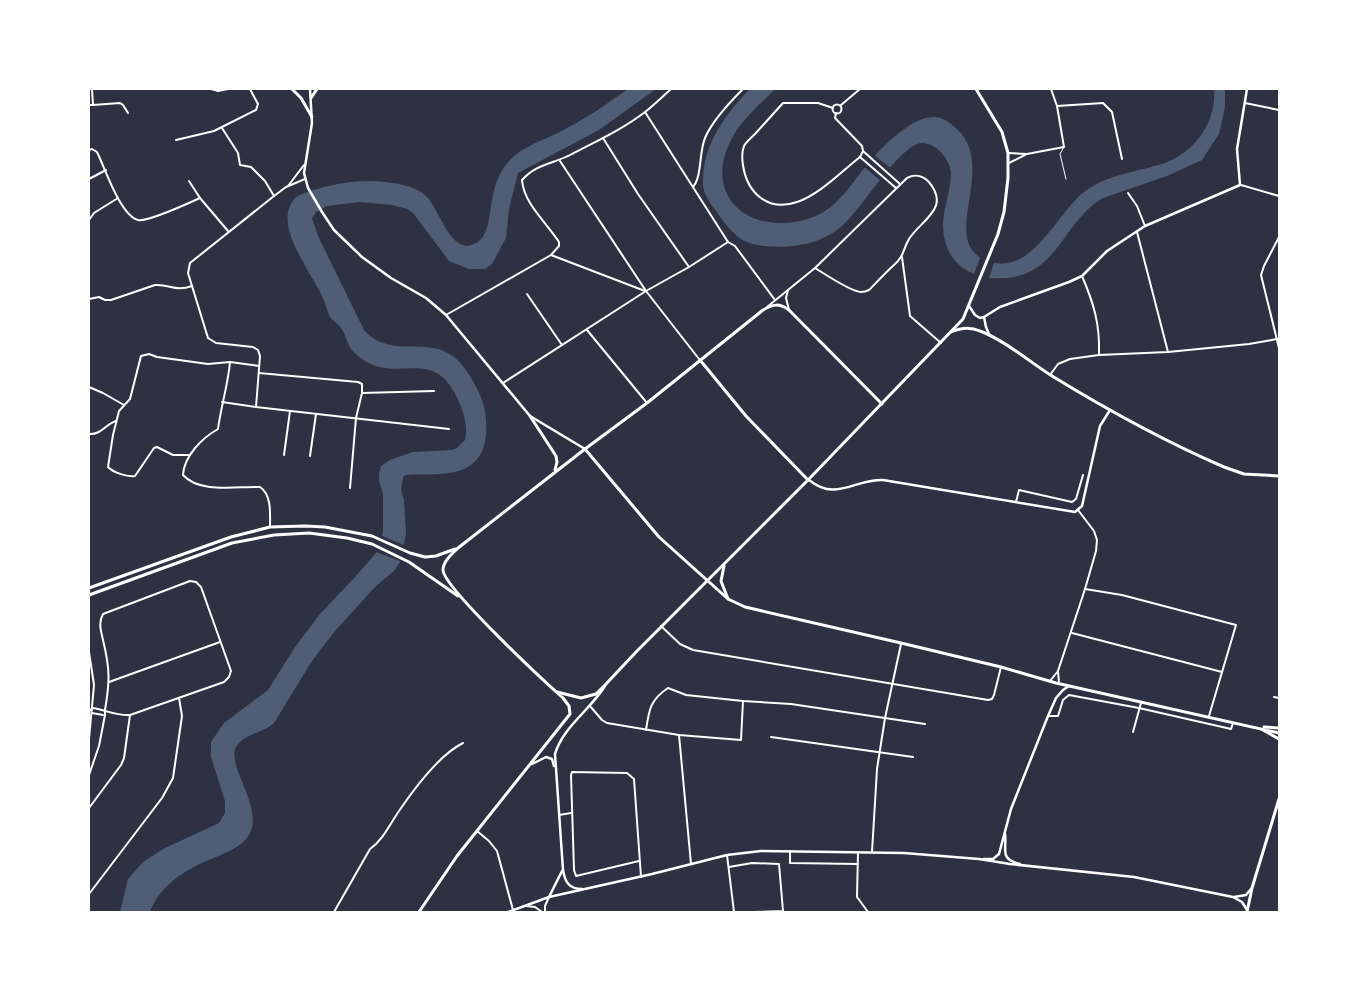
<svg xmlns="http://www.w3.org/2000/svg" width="1368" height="1001" font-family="Jost,sans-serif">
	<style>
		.water { fill: #4f5d75 }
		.pier { fill: #2d3142 }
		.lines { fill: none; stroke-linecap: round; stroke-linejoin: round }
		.service { stroke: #fff; stroke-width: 1 }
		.minor { stroke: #fff; stroke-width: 2 }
		.tertiary { stroke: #fff; stroke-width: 2.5 }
		.secondary { stroke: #fff; stroke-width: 3 }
		.primary { stroke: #fff; stroke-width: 3 }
	</style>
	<rect width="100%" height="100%" fill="#2d3142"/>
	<g class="water">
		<path d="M628,89H656L599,130L518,173L509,209L506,238L492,264L485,269H469L449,261L413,213L407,209L392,205L359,202L327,206L316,212L312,218L318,236L364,330C397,366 439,323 470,376C476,386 483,399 485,411C487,427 488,444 478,458C462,479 430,473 406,475L403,477L401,490L404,500L406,534L400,562L394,571L376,586L335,631L312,661L274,723C264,733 243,734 236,747C226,766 265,809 249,835C242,847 224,854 211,859C185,870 160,885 150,912H120L128,879L143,862L163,849L219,823L225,813V801L211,757V742L224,723L268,690L295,647L320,614L355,577L376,553L380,544L383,532V494L379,481V474L381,466L390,460L413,452L452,450L457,448L465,440C468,427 464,413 459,402C433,341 395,389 357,355C349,349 347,340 343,331C340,325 334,322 330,317C327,311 326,304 323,298C319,289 313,280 308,271C298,252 276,219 295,198C298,194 318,189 324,187C348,181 369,179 394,183C405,185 418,188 426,196C440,209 450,255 474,244C491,237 489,210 493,195C495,185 499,174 505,166C518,147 546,140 565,129C587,118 608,103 628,89Z"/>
		<path d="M750,89H775C761,104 742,119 732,138C699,200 756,239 813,217C840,207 853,180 871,160C882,147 895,135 910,125C918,121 924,117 934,117C943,117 950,123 957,129C1001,170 930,250 996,263C1034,270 1059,211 1084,192C1107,174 1138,172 1165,163C1195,152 1217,121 1214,89H1225V107L1219,134L1202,160L1167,176L1103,198C1064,220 1059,273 1007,278C970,281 942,262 943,222C944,206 951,190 951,173C950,159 936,143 922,143C902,143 863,206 847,221C839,230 827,237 816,241C797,248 758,250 741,239C731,232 723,221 716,211C709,202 702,192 703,181C703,144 726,113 750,89Z"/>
	</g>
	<g class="pier">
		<path d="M873,154L893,170L882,182L863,166Z"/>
		<path d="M981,255L995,260L988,281L973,277Z"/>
		<path d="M380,535L406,546L402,562L374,551Z"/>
	</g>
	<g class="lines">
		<path class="service" d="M1064,147L1060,154L1066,179"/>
		<g class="minor">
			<path d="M211,89L218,91L228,89"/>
			<path d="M1245,103L1279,110"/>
			<circle cx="837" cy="109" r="4.5"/>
			<path d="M89,105H93L92,89"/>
			<path d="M93,105L120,103L123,105L128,113"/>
			<path d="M841,105L860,89"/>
			<path d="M1057,106L1103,103L1112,112L1122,159"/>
			<path d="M833,108L818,103H783C774,113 764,124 755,134C751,138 746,142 744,146C742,151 742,159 743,165C747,193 768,212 797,202C819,195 842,171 860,157L863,151L862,146L835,118L836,113"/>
			<path d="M645,112L728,242"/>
			<path d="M222,128L238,153L240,165L251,167L265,181L274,196"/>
			<path d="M603,138L638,194L689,267"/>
			<path d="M176,140L214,131L256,110L258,104L250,89"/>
			<path d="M89,150L92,149L97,152C105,168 120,215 138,220C148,222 189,203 200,198"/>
			<path d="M863,151L900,184"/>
			<path d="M1008,153L1027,154L1064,147L1057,106L1051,89"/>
			<path d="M860,157L896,188"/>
			<path d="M560,161L646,291L699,359"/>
			<path d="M1009,163L1025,155"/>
			<path d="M89,179L106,170"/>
			<path d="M305,179L286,187L274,196L190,263L188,273L208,338L216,343L253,347L258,350L260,356L256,407L449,429"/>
			<path d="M189,181L200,198L228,231"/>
			<path d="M1241,185L1279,196"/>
			<path d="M288,186L304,165"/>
			<path d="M693,187C702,177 699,152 705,138C712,121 730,102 743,89"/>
			<path d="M1128,193L1137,206L1145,226"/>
			<path d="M89,220L94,213L118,198"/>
			<path d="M1137,232L1168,352"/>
			<path d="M1279,237L1264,266L1261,275L1279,348"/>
			<path d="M728,242L735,246L775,300"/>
			<path d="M551,255L645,291"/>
			<path d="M902,257L910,316L941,343"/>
			<path d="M1082,276C1094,304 1100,324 1099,355"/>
			<path d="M788,290L786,298L789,310"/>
			<path d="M527,294L562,345"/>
			<path d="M89,299L99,297L105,300H111L155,285C170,284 175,292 192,286"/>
			<path d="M767,307L815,268L907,178C915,174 921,175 928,181C952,208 921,220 909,239C902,251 905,255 894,265C885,273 877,282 869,290C867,291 863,292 861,292C851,292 825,274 815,268"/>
			<path d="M446,315L551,255L559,246V242C546,222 524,204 522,180C537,163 554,164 572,154C597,141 623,129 645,112C654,105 663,96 671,89"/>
			<path d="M587,330L647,403"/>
			<path d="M230,362C228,385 221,406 218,429C202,438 184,456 183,475C200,494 238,486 260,487C272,495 270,514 270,527"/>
			<path d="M259,373L358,382L362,384V393L356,418L350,488"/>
			<path d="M1050,375L1058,364L1070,359L1099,355L1168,352L1249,344L1277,339"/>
			<path d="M503,383L646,291L689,267L728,242"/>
			<path d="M89,387L103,393L124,405"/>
			<path d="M362,393L434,391"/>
			<path d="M222,402L256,407"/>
			<path d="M89,434C101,435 106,424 116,421"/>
			<path d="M190,455H173L157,447L154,448L135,476C127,477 114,473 108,467L113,435L119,411L130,399L141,356L149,354L157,357L208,364L230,362L259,366"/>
			<path d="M284,455L290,411"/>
			<path d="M310,456L316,414"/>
			<path d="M1016,502L1019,490L1072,502L1076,499L1083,475"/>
			<path d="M1085,589L1122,595L1236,625L1209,716"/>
			<path d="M661,626L680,644L693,650L988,700L992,699L994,695L1001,667"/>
			<path d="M1072,633L1222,672"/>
			<path d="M89,652L94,685L89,739"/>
			<path d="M1058,671L1059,683"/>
			<path d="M1050,681L1058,671L1085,589L1096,551L1097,540L1094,531L1078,510"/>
			<path d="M109,682L220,642"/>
			<path d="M1274,697L1279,698"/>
			<path d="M590,706L602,720L607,723L679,735L741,740L743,701"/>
			<path d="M89,711L93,708C106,710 116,716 130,715L224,682L229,677L231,671L201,587L196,582L190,581L103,614C98,623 101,631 103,640C110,669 110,681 105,710V715L99,746L89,775"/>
			<path d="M92,713L103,715"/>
			<path d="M1048,716H1058L1063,700L1069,695L1139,708L1231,729L1233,723"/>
			<path d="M646,730C649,710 650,700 668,688L686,695L743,701L791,704L925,724"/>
			<path d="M1133,732L1141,703"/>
			<path d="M679,735L691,864"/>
			<path d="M771,737L913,757"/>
			<path d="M89,808L121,765L124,758L130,715"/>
			<path d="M559,815L571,813"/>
			<path d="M477,831L489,841L497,851L513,910"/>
			<path d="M790,851V863L858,864"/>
			<path d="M858,852L857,897L868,912"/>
			<path d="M872,852L877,769L885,718L901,644"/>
			<path d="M727,855L734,912"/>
			<path d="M639,861L576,876L574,870L571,775L572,772L627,773L634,779L641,877"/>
			<path d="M729,867L752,863L779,864L783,911L753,912"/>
			<path d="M89,894L162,798L173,778L182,716L179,698"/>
			<path d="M526,906L535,907L542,912"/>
			<path d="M334,912L370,849C383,840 390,824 399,811C414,789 439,755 463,743"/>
			<path d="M545,912V906L549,897"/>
		</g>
		<g class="tertiary">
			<path d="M310,89L312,123L304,173L308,188L322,212L334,230L362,257L391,278L426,298L446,315L530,416L585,449"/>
			<path d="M969,306L975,315L980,318L984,317L1000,307L1069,282L1082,276L1107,251L1145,226L1240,185L1237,149L1247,89"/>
			<path d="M984,317L986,327L989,334"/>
			<path d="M809,480C836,502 854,479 883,480L1075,512L1082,506L1100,426L1110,410"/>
			<path d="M532,764L546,757L552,759L554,766"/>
			<path d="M1005,834C1007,850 999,859 1020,864"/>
			<path d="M984,859H993L999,854L1011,809L1048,716L1056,698L1063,690L1069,686"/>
			<path d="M582,889C569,889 565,882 563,870L555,754C563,727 590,710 605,686"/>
			<path d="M549,897L562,871"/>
			<path d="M1234,897L1246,895L1251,889"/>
			<path d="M508,912L549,897L652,874L727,855L761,851L904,853L979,859L1010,864L1134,877L1233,897L1242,902L1247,910"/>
		</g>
		<g class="secondary">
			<path d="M951,332C960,328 971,327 980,331C1004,340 1030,362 1052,376C1106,409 1166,442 1224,467L1244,474L1279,476"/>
			<path d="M700,360L746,416L808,480"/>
			<path d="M585,449L659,537L728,599L745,607L901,643L1001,667L1056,683L1279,733"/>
			<path d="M1264,727L1279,728"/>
			<path d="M1263,730L1279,739"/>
			<path d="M1247,912L1252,888L1279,799"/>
		</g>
		<g class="primary">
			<path d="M292,89L301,98L312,117"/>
			<path d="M311,98L317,89"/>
			<path d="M530,416L556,456L557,462L555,470"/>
			<path d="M724,566L721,581L728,599"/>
			<path d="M89,588L231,537L270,527L305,526L325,527L372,536L410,553L425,557L436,556L455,549"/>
			<path d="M89,595L232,543L274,535L309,533L347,538L372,544L409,562L458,596"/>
			<path d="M557,692L581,698L596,694L605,685L637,651L808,480L963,319L998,234L1004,212L1008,178V153L1002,132L976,89"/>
			<path d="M419,912L457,856L570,714L569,706L563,698C544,681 444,588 443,570C443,561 452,554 458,548L585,449L647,403L763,310C773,304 779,303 789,310L882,404"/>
		</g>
	</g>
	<rect width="1368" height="1001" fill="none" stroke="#ffffff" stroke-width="180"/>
</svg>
